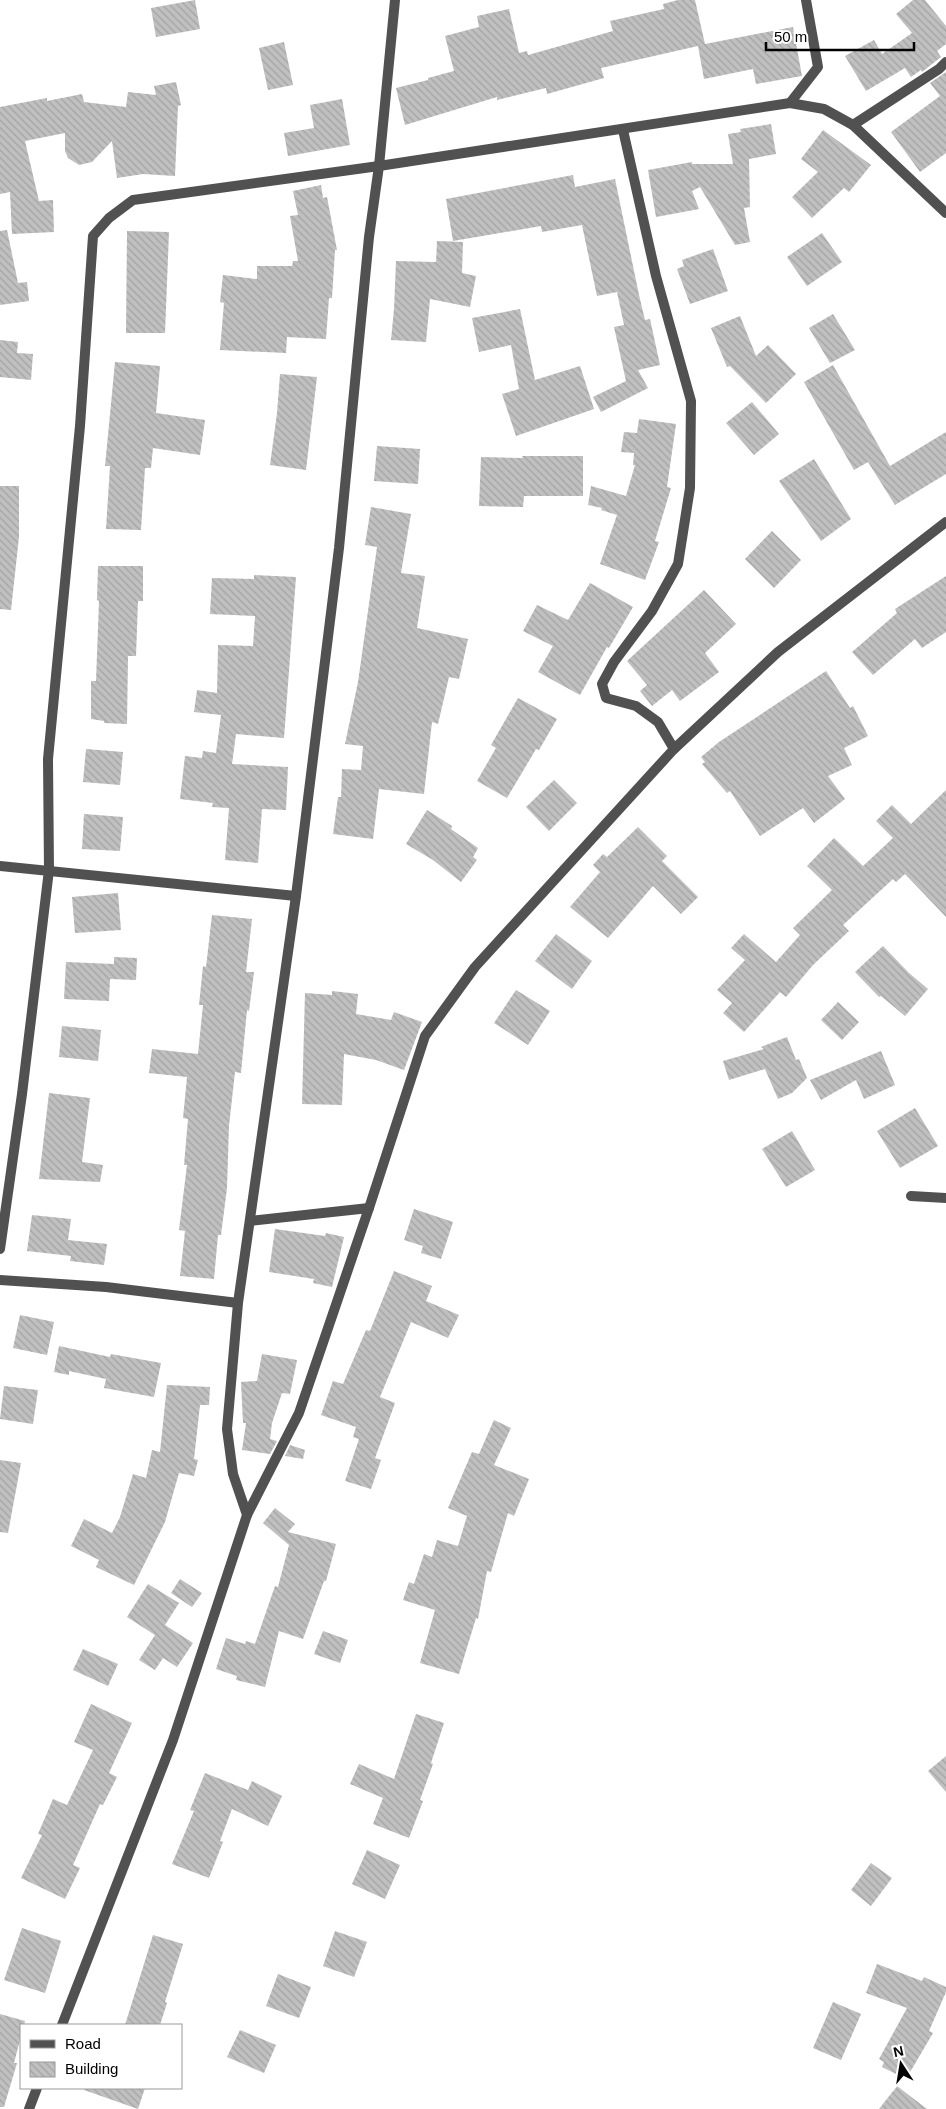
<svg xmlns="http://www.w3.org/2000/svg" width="946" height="2109" font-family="Helvetica,sans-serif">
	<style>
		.building { fill: url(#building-back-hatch) }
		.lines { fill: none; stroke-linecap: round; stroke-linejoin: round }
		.minor { stroke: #515151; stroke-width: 10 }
		.tertiary { stroke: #515151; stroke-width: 10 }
	</style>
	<defs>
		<pattern id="building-back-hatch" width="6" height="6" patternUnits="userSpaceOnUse" patternTransform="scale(1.25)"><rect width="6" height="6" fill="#c0c0c0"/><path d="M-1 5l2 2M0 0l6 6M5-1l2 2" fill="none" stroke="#a3a3a3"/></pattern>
	</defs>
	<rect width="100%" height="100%" fill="#fff"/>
	<g class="building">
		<path d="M195,0L200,29L156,37L151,8Z"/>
		<path d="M678,0H695L705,44L793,27L802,76L756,84L753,69L704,79L698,46L601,68L604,78L547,94L546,88L497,100V97L405,125L396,88L428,80V78L454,71L445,36L479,27L477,16L509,9L519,53L527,51L528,55L613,31L610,21L664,9L663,4Z"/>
		<path d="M913,0H925L946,26V44L937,51L941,57L922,72L921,70L911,77L905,68L866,91L845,56L874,40L882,54L912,33L896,14Z"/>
		<path d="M284,42L293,85L268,90L259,48Z"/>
		<path d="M946,72V153L920,172L891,132L940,96L930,83Z"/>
		<path d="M176,82L181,105L178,106L175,176L143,174L117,178L112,141L92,162L79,165L68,158L65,151V133L25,141L39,201L53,200L54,232L12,234L10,192L0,194V107L47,98V101L82,94L84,102L126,107L128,92L156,95L154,86Z"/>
		<path d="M342,99L350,145L288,156L284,133L314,128L310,105Z"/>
		<path d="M771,124L776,154L749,159L750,207L744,208L750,242L735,245L700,187L692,191L699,209L656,217L648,170L692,162V164H733L728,134L741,132L740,129Z"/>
		<path d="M823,130L871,165L849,192L844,188L812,218L792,197L818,172L801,159Z"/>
		<path d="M573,175L575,187L615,179L639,295L645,320L650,319L660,365L638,370L648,388L601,412L593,397L626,381L614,327L624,325L617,292L597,296L582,225L542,232L541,226L453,241L446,199Z"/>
		<path d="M321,185L323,198L327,197L337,250H335L332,298H329L326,339L287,337L286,353L220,350L224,303L220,302L223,275L257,279V266H292L293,261H298L290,216L298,215L293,191Z"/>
		<path d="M7,230L18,283L27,282L29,301L0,305V231Z"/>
		<path d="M127,231L169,232L165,333H126Z"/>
		<path d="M822,233L842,262L807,286L787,257Z"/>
		<path d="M437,241L463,242L462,273L476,276L470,307L430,299L426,342L391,340L394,309L396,261L436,262Z"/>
		<path d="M713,249L728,291L690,304L677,269L684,266L682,260Z"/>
		<path d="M520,309L535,380L580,366L594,409L516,436L502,394L519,389L511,345L479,352L472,318Z"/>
		<path d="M833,314L855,350L830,363L809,328Z"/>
		<path d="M740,316L756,356L768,345L796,374L766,403L730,366L727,367L711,328Z"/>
		<path d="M0,340L18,342L17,353L33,354L31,380L0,377Z"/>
		<path d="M115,362L160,366L156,413L205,420L200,455L153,448L151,468H145L141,530L106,529L110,466H105Z"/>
		<path d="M833,365L890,466L946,432V474L895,505L868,462L854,470L804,382Z"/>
		<path d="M280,374L317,377L306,470L270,465L277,413Z"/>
		<path d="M752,402L779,434L754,455L726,423Z"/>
		<path d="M639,419L676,424L667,487L671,488L655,541L659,542L645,580L600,564L617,515L601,510L602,508L588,505L591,486L626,496L635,465H633L634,453L621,452L624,432L637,433Z"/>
		<path d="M377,446L420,449L418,484L374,481Z"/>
		<path d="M522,456H583V496H524L523,507L479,506L481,457L523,458Z"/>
		<path d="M814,459L851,519L821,541L779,481Z"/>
		<path d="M0,486H19V537L11,610L0,609Z"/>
		<path d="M371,507L411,514L401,573L425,576L417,628L468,639L459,679L449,677L438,724L432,722L424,794L379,789L373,839L333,834L338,797H341L342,769L361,770L363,746L345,744L358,682L377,547L365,545Z"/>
		<path d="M772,531L801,560L774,588L745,559Z"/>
		<path d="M98,566H143V601H138L136,656H128L127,724L104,723V721L91,719V681H96L99,601L97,600Z"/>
		<path d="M254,575L296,577L284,738L236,734L232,764L288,767L286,810L262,809L258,863L225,860L229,808L212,807L213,803L180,799L185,756L202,758L203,751L216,753L221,715L194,712L197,690L217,693L218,645L253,646L255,616L210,614L212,578L254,579Z"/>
		<path d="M946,576V632L922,648L915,639L873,675L852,652L897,613L895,609Z"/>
		<path d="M590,583L633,607L609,648L607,647L580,695L538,672L553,646L523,631L537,605L568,620Z"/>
		<path d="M704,590L736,624L705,653L719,672L680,701L672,690L652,706L640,691L647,685L627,661Z"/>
		<path d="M826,671L850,708L853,706L868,736L844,748L852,765L828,776L845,799L814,823L803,808L760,836L730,791L727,793L702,764L705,762L701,757L719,742Z"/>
		<path d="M518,698L557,719L539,750L536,749L507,798L477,781L496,748L491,745Z"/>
		<path d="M86,749L123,752L120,785L83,782Z"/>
		<path d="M554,780L577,803L549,831L526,807Z"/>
		<path d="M946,790V917L905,874L896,882L893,879L843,925L849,931L813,965L786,997L780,992L744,1032L723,1013L732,1003L717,990L745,960L731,948L744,934L776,962L800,935L793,928L832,890L807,866L834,838L863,866L893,838L876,821L892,805L911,824Z"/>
		<path d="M427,810L452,826L451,829L478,848L473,857L477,860L461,882L433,860L406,844Z"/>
		<path d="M84,814L123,817L120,851L82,849Z"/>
		<path d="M638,827L667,856L662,861L698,897L681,914L653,886L608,938L570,907L600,872L593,865L603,854L607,857Z"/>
		<path d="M118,893L121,930L75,933L72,897Z"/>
		<path d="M212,915L252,919L246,972H254L249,1011L247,1010L241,1073L235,1072L229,1126L227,1188L221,1235H218L214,1279L180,1276L185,1231L179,1230L187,1165H184L188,1119L183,1118L187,1077L149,1073L152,1049L198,1054L203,1005H199L203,966L206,967Z"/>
		<path d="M556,934L592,961L572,989L535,961Z"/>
		<path d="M883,946L909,973L928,989L905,1016L881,996L879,997L855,972Z"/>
		<path d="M114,957L137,958L136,980L110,979L109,1001L64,999L66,962L114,964Z"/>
		<path d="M516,990L550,1011L528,1045L494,1023Z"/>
		<path d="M332,991L358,994L356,1014L391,1020L394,1012L422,1022L404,1070L376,1060L344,1054L342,1105L302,1104L305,993L332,995Z"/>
		<path d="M838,1002L859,1022L842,1040L821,1020Z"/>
		<path d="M62,1026L101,1030L98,1061L59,1057Z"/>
		<path d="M787,1037L796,1060L799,1059L807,1078L792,1093L778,1099L765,1069L729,1080L723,1061L764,1049L761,1047Z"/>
		<path d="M881,1051L895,1085L864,1099L856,1080L821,1100L810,1080Z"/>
		<path d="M49,1093L90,1098L82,1162L103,1165L100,1182L39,1179Z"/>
		<path d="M915,1108L938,1146L900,1168L877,1131Z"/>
		<path d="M792,1131L815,1170L786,1187L762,1149Z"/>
		<path d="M414,1209L453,1222L441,1259L421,1253L423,1246L404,1240Z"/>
		<path d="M32,1215L71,1219L68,1240L107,1244L104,1265L70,1261L71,1256L27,1251Z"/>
		<path d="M275,1229L325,1236L326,1233L344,1237L332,1287L313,1283L314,1279L269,1272Z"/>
		<path d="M394,1271L432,1286L426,1301L459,1315L448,1338L411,1322L380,1397L395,1403L375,1458L381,1460L371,1489L345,1481L359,1439L353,1437L356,1427L321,1415L333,1381L343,1384L366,1330L370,1331Z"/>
		<path d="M20,1315L54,1322L47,1355L13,1348Z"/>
		<path d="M59,1346L110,1357L111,1354L161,1363L154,1397L104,1388L106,1379L69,1371V1375L54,1372Z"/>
		<path d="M262,1354L297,1360L290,1394L282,1393L272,1423L270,1439L277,1441L270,1454L242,1450L246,1423H243L241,1382L257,1381Z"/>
		<path d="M167,1385L210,1387L209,1405H200L194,1459L198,1460L194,1476L179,1473L165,1522L134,1585L96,1567L99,1560L71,1546L84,1519L112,1533L120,1517L133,1474L146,1478L152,1450L160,1452Z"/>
		<path d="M4,1386L38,1390L33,1424L0,1419Z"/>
		<path d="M494,1420L511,1428L494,1465L529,1479L514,1516L508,1513L491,1572L487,1571L478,1619L476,1618L459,1674L420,1663L435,1610L403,1600L409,1582L414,1584L424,1554L432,1557L437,1540L458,1546L467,1516L448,1508L472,1452L479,1454Z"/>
		<path d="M290,1445L305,1450L303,1459L285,1456Z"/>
		<path d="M0,1460L21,1463L8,1533L0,1532Z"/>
		<path d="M275,1508L295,1524L288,1532L336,1544L326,1581H324L303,1639L279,1631L265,1687L236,1680L237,1676L216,1669L226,1638L245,1644L246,1641L255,1644L275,1586L278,1587L289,1545L263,1523Z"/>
		<path d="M180,1579L202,1593L192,1607L171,1593Z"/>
		<path d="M148,1584L179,1603L165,1625L193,1643L177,1667L163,1658L155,1670L139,1660L155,1635L127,1617Z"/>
		<path d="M323,1631L348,1640L340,1663L314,1654Z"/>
		<path d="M83,1649L118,1664L108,1686L73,1670Z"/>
		<path d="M91,1704L132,1723L109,1773L117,1777L103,1805L100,1804L73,1865L80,1868L65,1899L21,1878L42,1835L38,1834L53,1799L67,1805L93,1750L74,1742Z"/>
		<path d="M416,1714L444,1723L431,1763L433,1764L420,1800L423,1801L409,1838L373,1824L383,1798L350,1784L359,1764L394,1779Z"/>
		<path d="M946,1756V1792L928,1771Z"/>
		<path d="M205,1773L248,1790L252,1781L282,1796L268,1826L232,1809L220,1841L223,1842L209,1878L172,1864L194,1811L190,1810Z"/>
		<path d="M367,1850L400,1865L385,1899L352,1884Z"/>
		<path d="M871,1863L892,1878L871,1906L851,1890Z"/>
		<path d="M22,1928L61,1941L45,1993L4,1980Z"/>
		<path d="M335,1931L367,1942L354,1977L323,1966Z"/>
		<path d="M153,1935L183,1944L165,2002L167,2003L160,2025H125Z"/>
		<path d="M877,1964L922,1981L924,1977L946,1987V1992L929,2031L933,2033L906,2079L882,2067L884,2062L879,2059L907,2008L866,1993Z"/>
		<path d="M278,1974L311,1987L299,2018L266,2006Z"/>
		<path d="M833,2002L861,2014L841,2060L813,2048Z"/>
		<path d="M0,2014L25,2021L24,2025H21V2036L14,2063H17L4,2107H0Z"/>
		<path d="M240,2030L276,2045L264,2073L227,2057Z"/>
		<path d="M897,2086L927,2109H879Z"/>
		<path d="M85,2088H145L138,2109L84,2090Z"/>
	</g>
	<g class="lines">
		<g class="minor">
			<path d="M790,103L818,67L806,0"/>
			<path d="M623,130L656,276L691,401L690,488L678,564L652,611L614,662L602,684L606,698L636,706L658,722L674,749"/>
			<path d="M379,166L395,0"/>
			<path d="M0,866L296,896"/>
			<path d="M911,1196L946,1198"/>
			<path d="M250,1221L369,1208"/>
			<path d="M0,1280L106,1287L238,1303"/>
			<path d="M247,1515L299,1413L369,1208L425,1036L475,967L674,749L778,652L946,522"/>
		</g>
		<g class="tertiary">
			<path d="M853,125L939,69L946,62"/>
			<path d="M0,1249L22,1094L49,870L48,759L80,426L93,236L109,218L133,200L379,166"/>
			<path d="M62,2025L173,1740L247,1515L233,1474L227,1429L238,1303L296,896L339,548L369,237L379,166L790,103L824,109L853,125L946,213"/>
			<path d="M29,2109L37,2088"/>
		</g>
	</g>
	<rect x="20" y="2024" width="162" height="65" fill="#ffffff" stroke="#999999"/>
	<rect x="30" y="2040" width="25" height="8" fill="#515151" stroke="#999999"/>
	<text x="65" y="2049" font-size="15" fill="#000000">Road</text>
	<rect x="30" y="2062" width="25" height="15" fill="url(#building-back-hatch)" stroke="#999999"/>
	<text x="65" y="2074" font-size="15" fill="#000000">Building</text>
	<g transform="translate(901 2064) rotate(348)" stroke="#ffffff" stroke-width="4" paint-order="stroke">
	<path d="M0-4L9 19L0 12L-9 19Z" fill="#000000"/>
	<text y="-8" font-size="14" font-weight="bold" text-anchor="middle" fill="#000000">N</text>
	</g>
	<path d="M766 42v8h148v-8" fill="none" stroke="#000000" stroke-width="2.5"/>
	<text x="774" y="42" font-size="15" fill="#000000" stroke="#ffffff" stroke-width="4" paint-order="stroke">50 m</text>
</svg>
